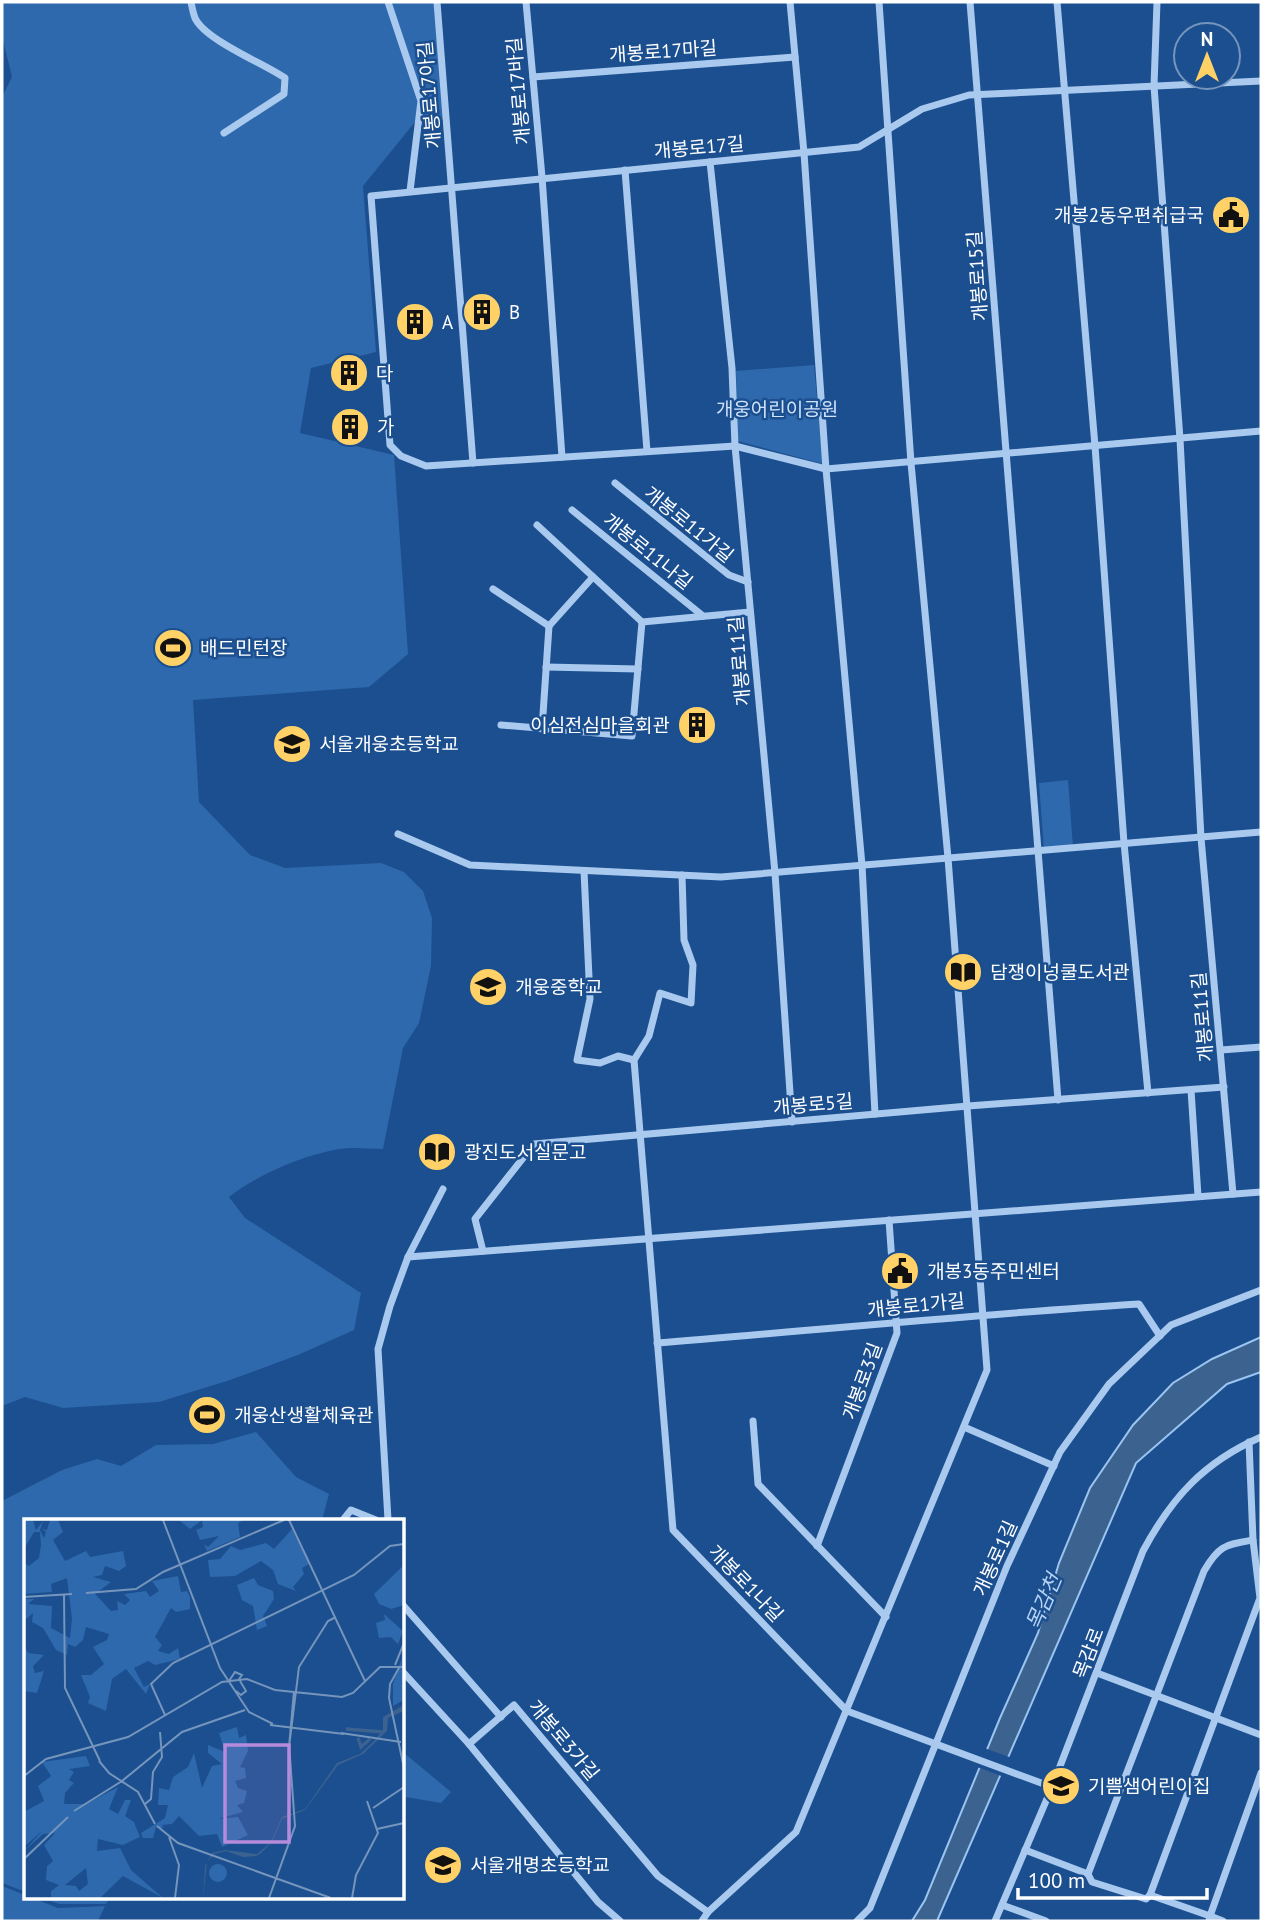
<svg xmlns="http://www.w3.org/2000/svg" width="1263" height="1923" font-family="'PT Sans','Noto Sans KR',sans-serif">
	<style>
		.green { fill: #2e69ad }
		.water { fill: #3c6290; stroke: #9cc4f0; stroke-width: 2 }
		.pier { fill: #1b4f8f }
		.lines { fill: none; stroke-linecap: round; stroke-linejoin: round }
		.minor { stroke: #a9c9ee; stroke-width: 7 }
		.labels { text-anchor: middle; stroke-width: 5; stroke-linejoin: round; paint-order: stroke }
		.street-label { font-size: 19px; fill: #fff; stroke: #1b4f8f }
		.poi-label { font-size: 19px; fill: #fff; stroke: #1b4f8f; text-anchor: start }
		.park-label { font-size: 19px; fill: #cfe3fa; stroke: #1b4f8f }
		.water-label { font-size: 21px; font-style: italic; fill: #b5d3f5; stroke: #1b4f8f }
		.inset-river { fill: none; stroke: #3c6290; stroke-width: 3.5 }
		.inset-road { fill: none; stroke: #7695bc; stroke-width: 2 }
		.view { fill: #b68bdc; fill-opacity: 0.15; stroke: #b68bdc; stroke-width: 3.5 }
		.inset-edge { fill: none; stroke: #fff; stroke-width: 3.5 }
	</style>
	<rect width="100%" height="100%" fill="#1b4f8f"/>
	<g class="green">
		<path d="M2,2H437L446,119L415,122L363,186L376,352L311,368L300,433L394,455L408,654L369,687L193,700L199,802L250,855L285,868L381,863L404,872L423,891L432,918L431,966L419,1023L403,1048L383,1149C369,1149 353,1147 339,1149C301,1156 259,1174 229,1197L245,1218L361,1293L354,1330L298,1355L230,1380L159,1402L63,1408L25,1397L2,1406V97L12,77L2,36Z"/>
		<path d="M814,365L823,464L738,441L736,371Z"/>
		<path d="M1068,780L1073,847L1044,850L1039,783Z"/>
		<path d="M256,1432L296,1477L329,1494L322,1520H26V1892L2,1883V1501L62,1470L97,1459L121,1466L156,1445L213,1444Z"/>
		<path d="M403,1752L451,1792L441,1803L406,1797L403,1801Z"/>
		<path d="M2,1886L58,1908L105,1906L98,1921H2Z"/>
		<path d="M39,1897H111L106,1904H59Z"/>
	</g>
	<path class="water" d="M1261,1337V1372L1227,1384L1136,1463L937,1921H912L925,1900L1000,1718L1038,1633L1059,1563L1090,1488L1133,1425L1173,1383L1212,1359Z"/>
	<path class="pier" d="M984,1748L1012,1758L1004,1777L977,1767Z"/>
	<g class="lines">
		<g class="minor">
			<path d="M191,2C192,7 193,13 195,18C205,40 263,63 285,78L284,94L224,133"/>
			<path d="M388,2L421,101L410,191"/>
			<path d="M437,2L473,463"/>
			<path d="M526,2L542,177L562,457"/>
			<path d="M790,2L804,153L826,469L862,865L875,1114"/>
			<path d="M970,2L1058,1100"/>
			<path d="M1057,2L1095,446L1124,843L1148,1093"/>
			<path d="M1157,2L1154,86L1180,439L1201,838L1233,1194"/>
			<path d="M533,77L795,57"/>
			<path d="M1261,81L969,95L922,109L859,147L371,196L390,445L401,456L426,466L735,446L826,469L1261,431"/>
			<path d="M710,162L732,368L735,446L775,873L792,1122"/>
			<path d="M625,170L647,451"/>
			<path d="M615,483L729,575L748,582"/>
			<path d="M572,510L703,616"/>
			<path d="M537,525L642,622"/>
			<path d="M493,589L549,626"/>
			<path d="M549,626L593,577"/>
			<path d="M546,667L638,669"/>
			<path d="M501,725L632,736L642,622L750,612"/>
			<path d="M542,729L549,626"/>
			<path d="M398,834L470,865L721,877L1261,832"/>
			<path d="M584,871L590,999L577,1060L600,1063L618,1056L634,1060"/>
			<path d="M682,875L684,940L693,965L691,1003L660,993L649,1036L634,1060L673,1530L847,1711L1052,1787"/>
			<path d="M1221,1050L1261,1047"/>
			<path d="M1191,1090L1198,1196"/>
			<path d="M483,1251L475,1219L534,1144L968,1106L1224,1087"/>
			<path d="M408,1257L1261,1192"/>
			<path d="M657,1343C818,1330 978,1314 1139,1304L1160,1336"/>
			<path d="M753,1421L758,1484L886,1617"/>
			<path d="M964,1427L1054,1466"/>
			<path d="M343,1520L351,1510L376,1520"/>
			<path d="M388,1520L378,1349L390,1306L408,1257L443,1189"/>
			<path d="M817,1546L897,1333L889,1220"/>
			<path d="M402,1604L501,1717"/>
			<path d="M402,1671L469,1744"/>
			<path d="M1097,1673L1261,1735"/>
			<path d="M1025,1850L1088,1874L1092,1882L1146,1899L1150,1895L1210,1916L1261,1773"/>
			<path d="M1088,1874L1204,1571C1219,1545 1225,1545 1253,1540"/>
			<path d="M1150,1895L1260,1598L1253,1540L1249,1442"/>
			<path d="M1002,1905L1046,1921"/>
			<path d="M620,1921L598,1902L469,1744L514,1705L658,1876L708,1912L796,1832L987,1370L948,858L911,463L879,2"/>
			<path d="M702,1921L708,1912"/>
			<path d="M857,1921L870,1908L1007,1566L1060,1452L1109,1384L1171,1325L1261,1290"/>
			<path d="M995,1921L1052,1787L1143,1551C1172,1497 1204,1462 1261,1437"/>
			<path d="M1209,1921L1210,1916L1223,1921"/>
		</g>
	</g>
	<defs>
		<symbol id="civic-disc" viewBox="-11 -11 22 22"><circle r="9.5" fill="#ffd166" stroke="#1b4f8f"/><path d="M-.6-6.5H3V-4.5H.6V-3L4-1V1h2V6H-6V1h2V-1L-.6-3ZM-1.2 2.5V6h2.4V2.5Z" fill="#111"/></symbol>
		<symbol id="building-disc" viewBox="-11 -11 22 22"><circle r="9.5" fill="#ffd166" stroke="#1b4f8f"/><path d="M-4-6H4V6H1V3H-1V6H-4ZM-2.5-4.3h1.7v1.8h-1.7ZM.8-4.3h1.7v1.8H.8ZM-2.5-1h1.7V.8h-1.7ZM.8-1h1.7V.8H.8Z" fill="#111"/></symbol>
		<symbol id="stadium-disc" viewBox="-11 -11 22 22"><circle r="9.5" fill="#ffd166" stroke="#1b4f8f"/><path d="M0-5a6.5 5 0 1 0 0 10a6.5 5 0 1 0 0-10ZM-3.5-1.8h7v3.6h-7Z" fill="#111"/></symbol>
		<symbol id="school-disc" viewBox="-11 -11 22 22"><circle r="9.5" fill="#ffd166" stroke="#1b4f8f"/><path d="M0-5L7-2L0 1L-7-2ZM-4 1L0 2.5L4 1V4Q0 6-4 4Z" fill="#111"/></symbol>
		<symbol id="library-disc" viewBox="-11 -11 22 22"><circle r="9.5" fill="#ffd166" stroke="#1b4f8f"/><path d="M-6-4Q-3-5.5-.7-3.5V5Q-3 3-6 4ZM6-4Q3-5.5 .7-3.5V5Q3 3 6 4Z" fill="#111"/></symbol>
	</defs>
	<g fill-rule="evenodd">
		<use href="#civic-disc" x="1209" y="193" width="44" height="44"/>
		<use href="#building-disc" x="460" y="290" width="44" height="44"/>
		<use href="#building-disc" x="393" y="300" width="44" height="44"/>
		<use href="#building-disc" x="327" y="351" width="44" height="44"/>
		<use href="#building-disc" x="328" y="405" width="44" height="44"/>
		<use href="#stadium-disc" x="151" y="626" width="44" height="44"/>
		<use href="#building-disc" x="675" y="703" width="44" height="44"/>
		<use href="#school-disc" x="270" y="722" width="44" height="44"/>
		<use href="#library-disc" x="941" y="950" width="44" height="44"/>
		<use href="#school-disc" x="466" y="965" width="44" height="44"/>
		<use href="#library-disc" x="415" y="1130" width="44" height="44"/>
		<use href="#civic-disc" x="878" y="1249" width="44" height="44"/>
		<use href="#stadium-disc" x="185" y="1393" width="44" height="44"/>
		<use href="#school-disc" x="1039" y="1764" width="44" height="44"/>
		<use href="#school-disc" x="421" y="1843" width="44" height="44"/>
	</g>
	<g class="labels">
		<g class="street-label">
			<text transform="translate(663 51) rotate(-4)" y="7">개봉로17마길</text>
			<text transform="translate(518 91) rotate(-95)" y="7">개봉로17바길</text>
			<text transform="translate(429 95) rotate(-95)" y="7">개봉로17아길</text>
			<text transform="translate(699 147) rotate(-5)" y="7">개봉로17길</text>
			<text transform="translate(977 276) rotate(-94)" y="7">개봉로15길</text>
			<text transform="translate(689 524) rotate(39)" y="7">개봉로11가길</text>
			<text transform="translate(648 551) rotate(39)" y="7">개봉로11나길</text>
			<text transform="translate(739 661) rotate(-95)" y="7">개봉로11길</text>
			<text transform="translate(1202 1017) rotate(-95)" y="7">개봉로11길</text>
			<text transform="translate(813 1104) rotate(-5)" y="7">개봉로5길</text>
			<text transform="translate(916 1305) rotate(-6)" y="7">개봉로1가길</text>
			<text transform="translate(862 1381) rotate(-70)" y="7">개봉로3길</text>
			<text transform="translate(995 1558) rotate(-66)" y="7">개봉로1길</text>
			<text transform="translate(746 1583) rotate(46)" y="7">개봉로1나길</text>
			<text transform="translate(1088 1653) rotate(-69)" y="7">목감로</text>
			<text transform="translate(564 1740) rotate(50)" y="7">개봉로3가길</text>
		</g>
		<g class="poi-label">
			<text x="1204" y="222" text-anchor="end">개봉2동우편취급국</text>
			<text x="509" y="319">B</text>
			<text x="442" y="329">A</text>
			<text x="376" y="380">다</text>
			<text x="377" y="434">가</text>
			<text x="200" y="655">배드민턴장</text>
			<text x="670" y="732" text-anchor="end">이심전심마을회관</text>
			<text x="319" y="751">서울개웅초등학교</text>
			<text x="990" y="979">담쟁이넝쿨도서관</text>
			<text x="515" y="994">개웅중학교</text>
			<text x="464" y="1159">광진도서실문고</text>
			<text x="927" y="1278">개봉3동주민센터</text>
			<text x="234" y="1422">개웅산생활체육관</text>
			<text x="1088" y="1793">기쁨샘어린이집</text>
			<text x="470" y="1872">서울개명초등학교</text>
		</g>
		<g class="park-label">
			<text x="777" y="416">개웅어린이공원</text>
		</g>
		<g class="water-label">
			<text transform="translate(1044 1602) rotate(-67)" y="7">목감천</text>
		</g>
	</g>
	<g transform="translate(24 1519)">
		<rect width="380" height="380" fill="#1b4f8f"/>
		<path d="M0,1H9L12,11L19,2L16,11L20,19L22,13L18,10L23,11L26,1H34L39,13L29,21L41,42L62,32L66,38L99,32L102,47L95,52L81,47L78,56L69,58L87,63L71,75L87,92L94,91L93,82L101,86L106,81L100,75L122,72L126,78L135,72L128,62L154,57L157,73L163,72L166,78V90L152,93L147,89L131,118L138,126L134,132L145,135L154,129L156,140L131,146L124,142L110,149L120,168L126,165L122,175L102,150L88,160L82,192L64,184L66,178L57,156H67L80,145L69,128L83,121L85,115L62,108L59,121L51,128L44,125L43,136L32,131L19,109L8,103L9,94L0,102V80H10L4,85L28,87L27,109L46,119L48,100L43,59L27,65L28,73L0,75V44L5,47L15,39L17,26L16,13H10L0,30ZM155,1H220L214,4L216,18L183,32L180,25L184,28L195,17L176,21L172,11L179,8L178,1L166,10ZM268,10L285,45L278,49L280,55L269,68L272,72L254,65L249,51L237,42L211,57L186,58L184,41L196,40L207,27L216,31L242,24L250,30ZM380,46V86L367,90L355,85L350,75ZM230,59L234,66L249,72L250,80L239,97L243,107L233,111L229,87L218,81L213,66ZM360,95L379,112L374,125L367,118L355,119L352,104L361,101ZM0,125L4,134L20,136L9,147L11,154L20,152L13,174L0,172ZM380,133V181L369,187V165ZM213,208L215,219L222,216L224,232L216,248L221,249L222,259L211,262L214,269L223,272L220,284L213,286L219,293L194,300L214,298L224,316L198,328L193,315L175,317L155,297L148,305L138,306L140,309L132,308L129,319H119L117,314L141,299L144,286H134L135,269L145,271L149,258L164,248L170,234L178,269L188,247L198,245L184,234V226L201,233L195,214ZM62,237L66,247L45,250L50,253L45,261L50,264L41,274L40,285H62L94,268L85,290L94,295L101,281H107L101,297L110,303L116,318L99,326L74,320L73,332L96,329L107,351L139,379L99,357L76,379H27V372L35,366L22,361L23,347L29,342L20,326L31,314L19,315L0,332L19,311L0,328V293L20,282L14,267L27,257L18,243ZM62,349L64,365L55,372L52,367L41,366ZM185 354a9 9 0 1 1 18 0a9 9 0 1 1-18 0Z" fill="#2e69ad" fill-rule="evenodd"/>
		<path d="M380,151V192L364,199L363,212L339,235L314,246L281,291L258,300L248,323L236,335L232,337L219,338L202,332L190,335L183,343L179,379L181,347L188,334L201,331L233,335L247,323L258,298L281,290L313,244L336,235L351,221L359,211V198L378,187Z" fill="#3c6290"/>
		<path class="inset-river" d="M322,210L359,213M334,219L337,228L346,220"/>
		<path class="inset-road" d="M139,1L196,149L225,193L249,205M265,1L341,162M62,74L112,70L139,53L260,1M40,75L41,169L76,242M0,78L48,75M371,146L380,124M376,147L366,165L365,179L380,249M205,162L211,153L218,156L215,160M212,172L217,176L222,172L216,162M270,172L265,228L275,148L304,102L312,98M141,196L127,165L149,144L330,56L366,27L380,25M246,206L320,215M317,214L377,223M75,242L85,254L114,273L131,305M0,257L22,240L104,218L198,163L223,160L251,171L318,178L329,174L356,148H380M121,285L127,280L129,253L138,238L136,213M349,289L380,268M50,292L98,262L158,213L221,191M133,307L154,324L307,379M353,310L380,304M145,318L155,346L151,379M0,340L44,298M245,379L271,307L265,225M328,379L332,356L354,314L343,282"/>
		<path class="view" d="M201,226H265V323H201Z"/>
		<rect width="380" height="380" class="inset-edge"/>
	</g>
	<rect width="1263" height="1923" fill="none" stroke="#ffffff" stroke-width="7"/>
	<g transform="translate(1207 56)"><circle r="33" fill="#1b4f8f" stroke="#7695bc" stroke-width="2"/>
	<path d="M0-5L12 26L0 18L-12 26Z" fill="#ffd166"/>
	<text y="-10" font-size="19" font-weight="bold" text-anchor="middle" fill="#ffffff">N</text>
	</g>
	<path d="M1018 1888v10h189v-10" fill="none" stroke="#ffffff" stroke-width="3.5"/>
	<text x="1028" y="1888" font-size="21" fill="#ffffff" stroke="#1b4f8f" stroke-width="5" paint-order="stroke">100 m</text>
</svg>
